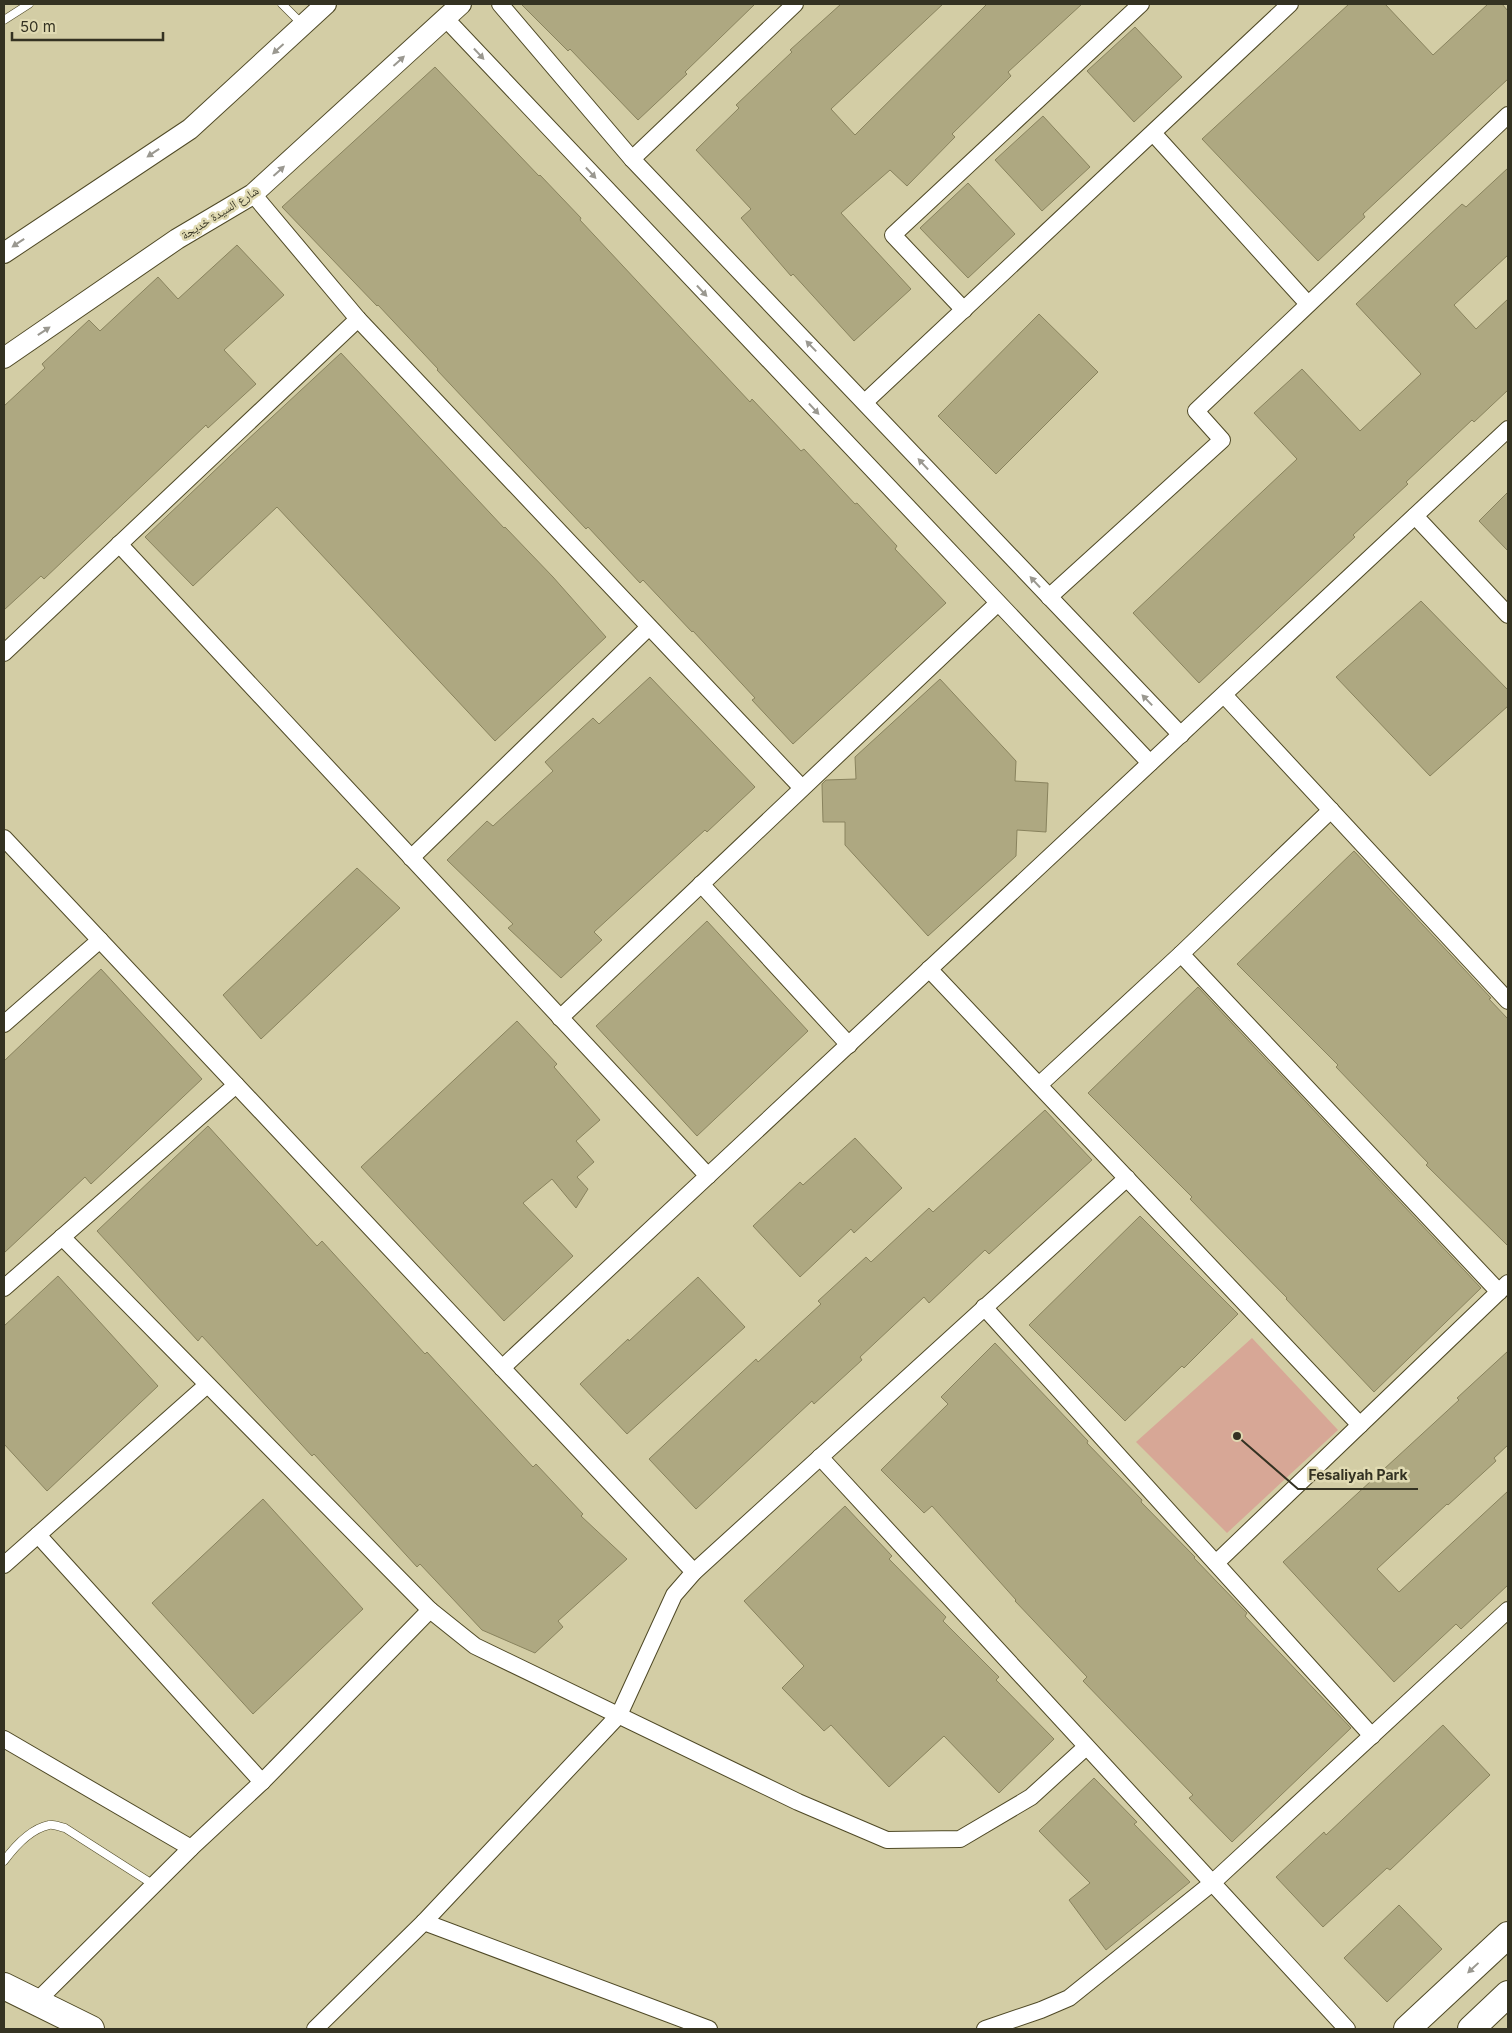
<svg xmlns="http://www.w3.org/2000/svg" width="1512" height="2033" font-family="Inter,'Noto Naskh Arabic',sans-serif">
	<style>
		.green { fill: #d7a796 }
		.building { fill: #aea881; stroke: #89835e }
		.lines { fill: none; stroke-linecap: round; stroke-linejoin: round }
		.service-casing { stroke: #4f4926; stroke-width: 9 }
		.minor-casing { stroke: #4f4926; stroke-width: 18 }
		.tertiary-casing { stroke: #4f4926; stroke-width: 22 }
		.primary-casing { stroke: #4f4926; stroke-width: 28 }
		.service { stroke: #fff; stroke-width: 8 }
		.minor { stroke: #fff; stroke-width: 16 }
		.tertiary { stroke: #fff; stroke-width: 20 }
		.primary { stroke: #fff; stroke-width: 26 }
		.oneway { fill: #9a9890 }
		.labels { text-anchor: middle; stroke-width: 5; stroke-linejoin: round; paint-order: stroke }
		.street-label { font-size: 12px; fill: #343222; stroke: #e0dab2 }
		.leader { fill: none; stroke: #343222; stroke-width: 2 }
		.callout-dot { fill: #343222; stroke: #e0dab2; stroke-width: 2 }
		.callout-label { font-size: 14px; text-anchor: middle; font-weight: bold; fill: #343222; stroke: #e0dab2; stroke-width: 5; stroke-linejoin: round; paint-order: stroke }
	</style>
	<rect width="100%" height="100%" fill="#d3cda5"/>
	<path class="green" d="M1252,1338L1338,1430L1227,1533L1136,1442Z"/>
	<g class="building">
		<path d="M521,4H755L685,72L687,74L638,120L570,49L568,51Z"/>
		<path d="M841,4H943L831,109L855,135L987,4H1082L1008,72L1011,76L952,134L955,137L907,186L890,170L841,213L911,289L854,341L793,274L791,276L741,218L751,209L696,150L739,108L736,105L792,52L790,50Z"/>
		<path d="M1349,4H1385L1433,55L1488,4H1502L1508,11V79L1363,214L1365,217L1318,261L1202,139Z"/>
		<path d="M1135,27L1182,77L1134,122L1087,71Z"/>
		<path d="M435,67L539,176L540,175L581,218L580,220L750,402L752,399L801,451L804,449L855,504L857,503L897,546L895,549L946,603L793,744L752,700L755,698L693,631L692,632L643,580L640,583L588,527L586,529L437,370L438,369L378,305L377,306L282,207Z"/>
		<path d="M1043,116L1090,167L1042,211L995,160Z"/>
		<path d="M1508,168V255L1454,305L1476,329L1508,299V390L1474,422L1472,420L1406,482L1408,484L1353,535L1355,537L1199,683L1133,613L1297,459L1254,413L1302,369L1360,431L1421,374L1356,304L1462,204L1466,207Z"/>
		<path d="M968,183L1015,234L968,278L920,228Z"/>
		<path d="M237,245L284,295L224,350L256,384L208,428L206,425L44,579L41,576L4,610V406L45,368L42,364L89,320L100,331L158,277L178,299Z"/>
		<path d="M1039,314L1098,372L996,474L938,416Z"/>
		<path d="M341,353L504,528L505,527L553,577L606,637L495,741L277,507L193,586L145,537L230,456Z"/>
		<path d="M1508,492V551L1479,521Z"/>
		<path d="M1421,601L1508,690V706L1430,776L1336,677Z"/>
		<path d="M650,677L755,787L707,832L705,830L594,932L602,940L561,978L508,928L513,924L447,860L487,821L493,826L553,771L545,762L593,718L599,724Z"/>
		<path d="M940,679L1016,761L1015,781L1048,783L1046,832L1017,830L1016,856L928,936L845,845V822H823L822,784L826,780L856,779L855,757Z"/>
		<path d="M1354,851L1491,998L1489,999L1508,1019V1246L1426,1165L1428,1163L1336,1067L1338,1065L1237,964Z"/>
		<path d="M357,868L400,908L261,1039L223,995Z"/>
		<path d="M707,921L808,1031L697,1136L596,1026Z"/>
		<path d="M101,969L202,1079L91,1184L85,1177L4,1253V1061Z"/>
		<path d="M1198,987L1481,1288L1374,1392L1286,1299L1287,1298L1190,1199L1192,1197L1088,1093Z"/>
		<path d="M517,1021L557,1064L554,1067L600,1120L576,1141L594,1162L577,1177L588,1189L576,1208L552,1179L523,1203L573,1256L504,1321L361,1167Z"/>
		<path d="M1045,1110L1092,1160L989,1254L985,1250L929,1303L924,1297L860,1357L862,1360L814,1404L812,1401L696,1509L649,1459L756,1359L758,1362L821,1304L818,1301L866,1257L871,1262L929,1208L933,1212Z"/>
		<path d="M208,1126L317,1246L322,1241L425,1354L427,1352L533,1467L536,1464L583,1514L581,1516L627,1559L558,1621L563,1627L535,1653L482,1630L420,1564L417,1567L314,1454L312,1456L202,1336L198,1341L97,1231Z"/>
		<path d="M855,1138L902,1188L854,1233L851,1229L800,1277L753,1226L800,1182L803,1185Z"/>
		<path d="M1140,1216L1238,1314L1184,1368L1182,1366L1125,1421L1029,1325Z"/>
		<path d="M58,1276L158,1386L47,1491L4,1444V1326Z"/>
		<path d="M698,1277L745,1327L627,1434L580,1384L628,1339L629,1341Z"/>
		<path d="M995,1343L1088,1441L1087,1443L1142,1500L1141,1502L1195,1557L1194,1558L1247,1613L1245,1616L1351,1728L1232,1842L1189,1798L1193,1795L1083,1681L1087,1677L1015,1601L1016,1600L932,1506L924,1513L881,1470L948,1404L941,1397Z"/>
		<path d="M1508,1351V1445L1494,1458L1496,1461L1448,1505L1447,1504L1377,1569L1399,1592L1508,1491V1585L1461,1629L1456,1624L1394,1682L1283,1562L1459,1400L1457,1398Z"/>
		<path d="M263,1499L363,1609L253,1714L152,1603Z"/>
		<path d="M845,1506L892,1556L889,1559L946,1617L943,1621L999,1677L996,1680L1054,1739L999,1793L944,1736L889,1787L831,1725L824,1731L782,1688L804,1666L744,1601Z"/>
		<path d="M1443,1725L1490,1775L1390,1870L1387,1868L1323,1927L1276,1877L1324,1832L1326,1835Z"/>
		<path d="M1094,1778L1137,1822L1134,1824L1190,1882L1106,1950L1069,1900L1090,1883L1039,1831Z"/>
		<path d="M1399,1905L1442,1949L1387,2002L1344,1958Z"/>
	</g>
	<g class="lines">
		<defs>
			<g id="service">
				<path d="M282,4L302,24"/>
				<path d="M4,20L29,4"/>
				<path d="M4,1861C15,1846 30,1829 49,1825C53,1824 60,1827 65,1828L154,1885"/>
			</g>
			<g id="minor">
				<path d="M500,4L632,159L1181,735"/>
				<path d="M446,19L1150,763"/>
				<path d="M1153,133L1308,304"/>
				<path d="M632,159L795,4"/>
				<path d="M253,194L358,319L802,788"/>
				<path d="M964,310L893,235L1141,4"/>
				<path d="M865,402L1290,4"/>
				<path d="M1415,516L1508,615"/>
				<path d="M119,544L708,1176"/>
				<path d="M1049,597L1222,440L1196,411L1508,115"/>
				<path d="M4,653L358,319"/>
				<path d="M1224,695L1508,1001"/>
				<path d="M4,838L694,1572"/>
				<path d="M411,858L649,627"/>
				<path d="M701,884L849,1045"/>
				<path d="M1181,954L1499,1292"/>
				<path d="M929,969L1360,1425"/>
				<path d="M560,1018L998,603"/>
				<path d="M4,1024L100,940"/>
				<path d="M1039,1085L1181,954L1331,810"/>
				<path d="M62,1237L430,1610L475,1646L798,1802L887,1840L960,1839L1031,1797L1086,1747"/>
				<path d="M4,1288L236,1085"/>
				<path d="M984,1307L1372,1736"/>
				<path d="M502,1368L1508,429"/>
				<path d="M820,1457L1347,2029"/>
				<path d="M38,1535L262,1782"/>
				<path d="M1216,1563L1508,1283"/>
				<path d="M4,1565L207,1385"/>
				<path d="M4,1739L191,1848"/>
				<path d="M424,1922L709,2029"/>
				<path d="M36,2002L191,1848L262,1782L430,1610"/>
				<path d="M315,2029L424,1922L619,1715L674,1595L694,1572L1127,1178"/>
				<path d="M985,2029L1041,2010L1069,1998L1211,1884L1508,1610"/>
			</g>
			<g id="tertiary">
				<path d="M4,253L190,129L326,4"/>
				<path d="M4,358L177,239L253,194L461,4"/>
			</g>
			<g id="primary">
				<path d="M4,1986L91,2029"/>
				<path d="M1407,2029L1508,1935"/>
				<path d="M1471,2029L1508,1994"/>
			</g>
		</defs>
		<use href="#service" class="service-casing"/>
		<use href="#minor" class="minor-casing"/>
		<use href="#tertiary" class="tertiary-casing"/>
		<use href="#primary" class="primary-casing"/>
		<use href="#service" class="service"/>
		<use href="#minor" class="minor"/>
		<use href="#tertiary" class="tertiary"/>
		<use href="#primary" class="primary"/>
	</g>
	<defs><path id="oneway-solid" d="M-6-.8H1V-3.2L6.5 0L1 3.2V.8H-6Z" transform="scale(1.25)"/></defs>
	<g class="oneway">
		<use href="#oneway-solid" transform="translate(278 49) rotate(138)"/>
		<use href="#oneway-solid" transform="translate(479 54) rotate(47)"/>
		<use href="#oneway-solid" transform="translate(399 61) rotate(-42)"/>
		<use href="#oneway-solid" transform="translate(153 153) rotate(146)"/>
		<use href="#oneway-solid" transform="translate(279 171) rotate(-42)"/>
		<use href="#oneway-solid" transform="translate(591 173) rotate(47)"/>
		<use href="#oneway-solid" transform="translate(18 243) rotate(146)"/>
		<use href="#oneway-solid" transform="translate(702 291) rotate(47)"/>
		<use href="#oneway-solid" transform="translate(44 331) rotate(-34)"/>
		<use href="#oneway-solid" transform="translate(811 346) rotate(-134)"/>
		<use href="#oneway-solid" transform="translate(814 409) rotate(47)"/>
		<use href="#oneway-solid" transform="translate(923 464) rotate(-133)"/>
		<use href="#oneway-solid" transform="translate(1035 582) rotate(-133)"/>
		<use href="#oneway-solid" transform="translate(1147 700) rotate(-134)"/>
		<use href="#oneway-solid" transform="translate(1473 1968) rotate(137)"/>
	</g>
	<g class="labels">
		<g class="street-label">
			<text transform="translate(220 213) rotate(-32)" y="4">شارع السيدة خديجة</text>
		</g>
	</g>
	<path class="leader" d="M1237 1436L1298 1489H1418"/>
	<circle class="callout-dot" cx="1237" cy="1436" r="5"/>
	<g class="callout-label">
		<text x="1358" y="1480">Fesaliyah Park</text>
	</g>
	<rect width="1512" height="2033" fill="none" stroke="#343222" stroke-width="10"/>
	<path d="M12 32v8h151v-8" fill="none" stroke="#343222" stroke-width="2.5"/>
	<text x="20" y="32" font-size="15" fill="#343222" stroke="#e0dab2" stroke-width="4" paint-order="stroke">50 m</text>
</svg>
